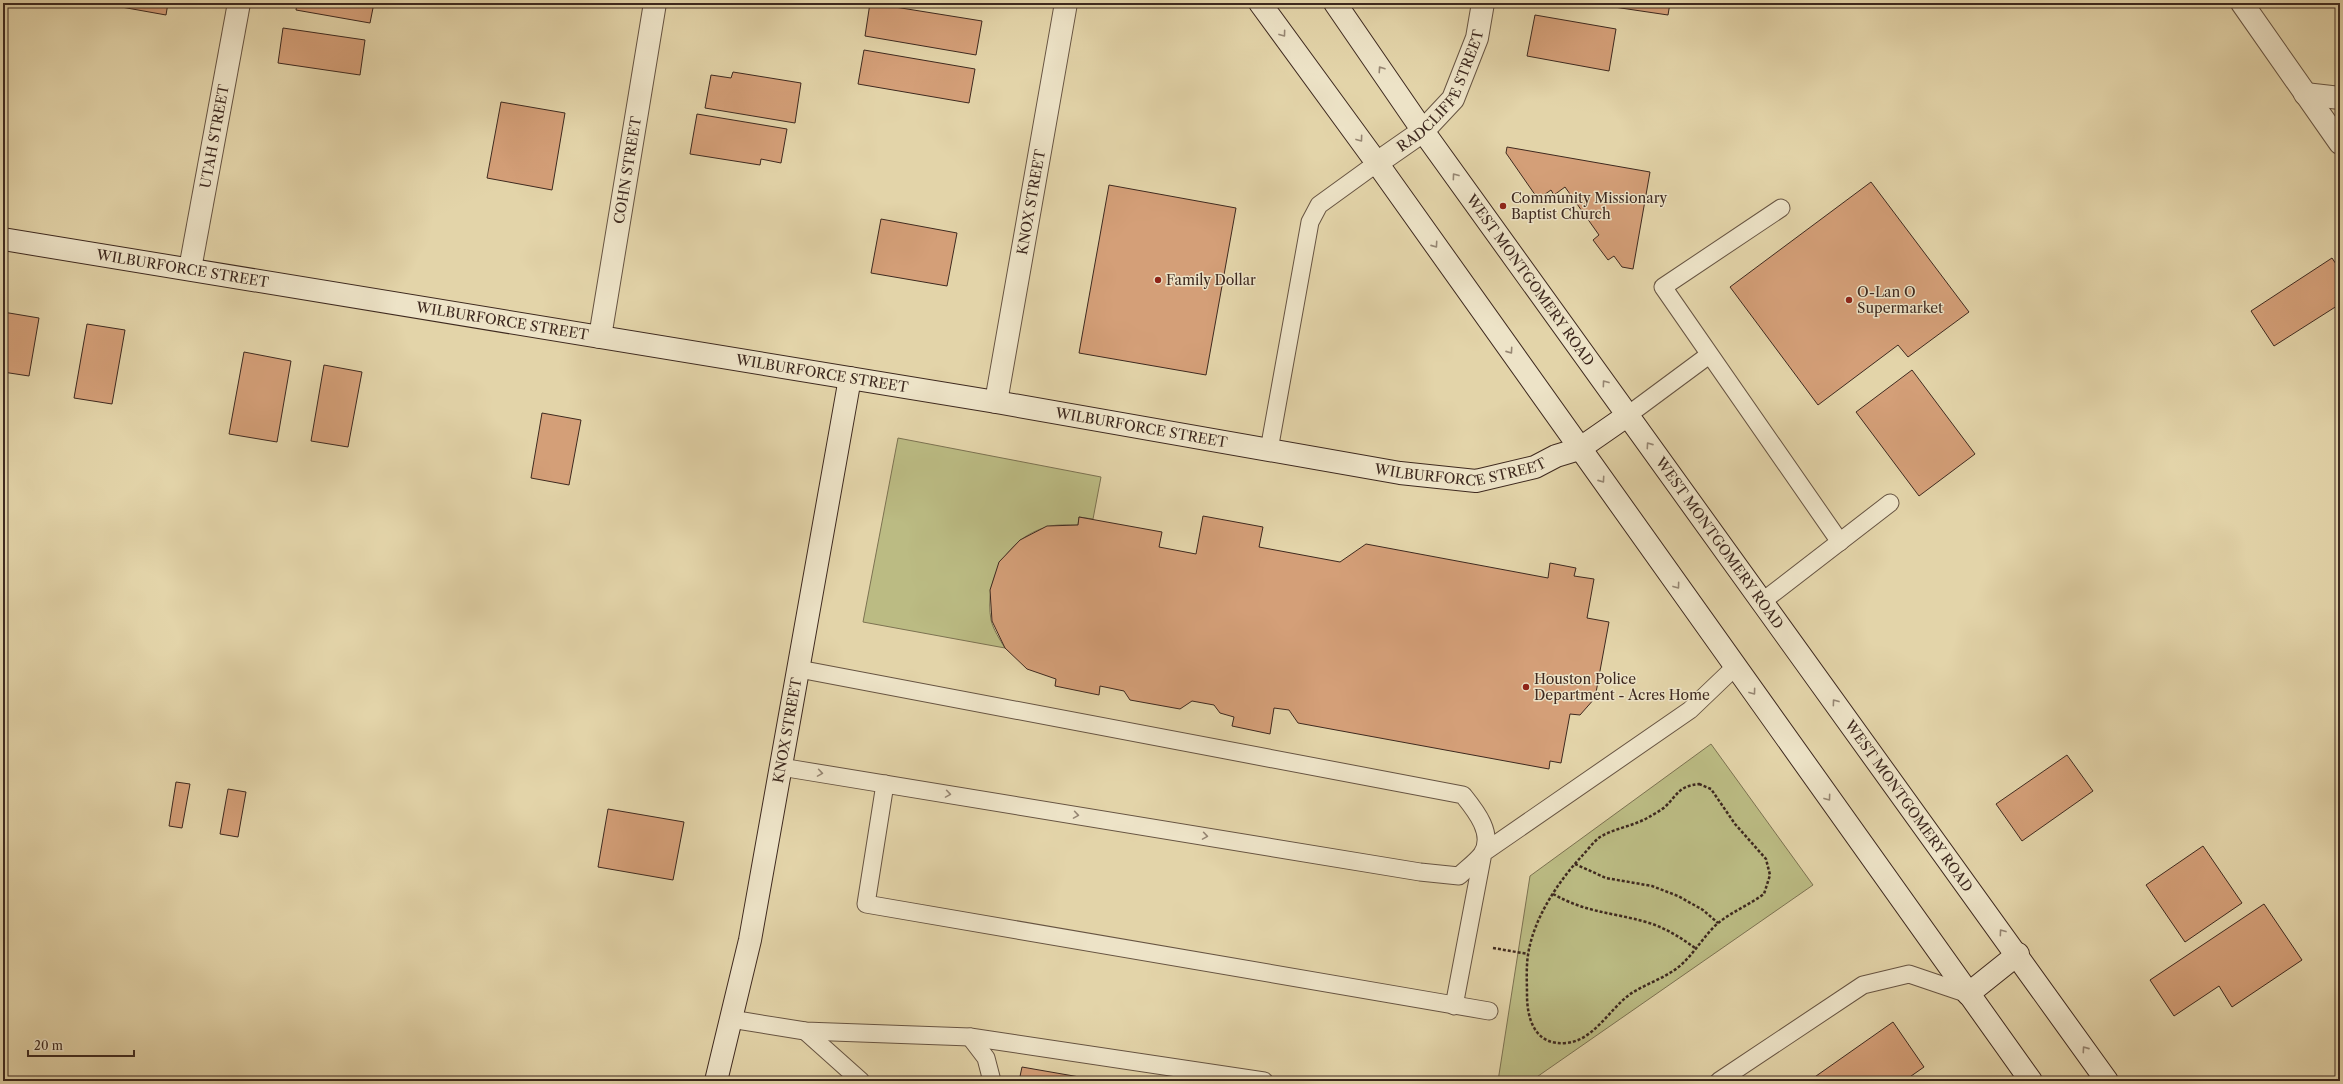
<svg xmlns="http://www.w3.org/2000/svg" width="2343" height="1084" font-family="'Libre Caslon Text',serif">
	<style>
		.green { fill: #bbbb83; stroke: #7c7251 }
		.building { fill: #d49f78; stroke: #3e291f }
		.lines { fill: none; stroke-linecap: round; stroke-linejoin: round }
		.lane-casing { stroke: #675442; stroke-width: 19 }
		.street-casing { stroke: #675442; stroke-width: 24 }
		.secondary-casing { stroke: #3e291f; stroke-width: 24 }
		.path { stroke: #3e291f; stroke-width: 2.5; stroke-dasharray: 3 2; stroke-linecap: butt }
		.lane { stroke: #ede3c7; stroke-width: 17 }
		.street { stroke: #ede3c7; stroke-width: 22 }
		.secondary { stroke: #ede3c7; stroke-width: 22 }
		.oneway { stroke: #968673 }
		.poi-dot { fill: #8f2418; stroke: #ede3c7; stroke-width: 1.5 }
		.labels { text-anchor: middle; stroke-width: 3; stroke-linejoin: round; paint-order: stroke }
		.street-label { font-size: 14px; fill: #3e291f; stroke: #ede3c7 }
		.poi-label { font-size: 14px; fill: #3e291f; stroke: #ede3c7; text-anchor: start }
	</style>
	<rect width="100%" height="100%" fill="#e3d4a9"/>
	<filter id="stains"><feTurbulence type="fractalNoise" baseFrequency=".005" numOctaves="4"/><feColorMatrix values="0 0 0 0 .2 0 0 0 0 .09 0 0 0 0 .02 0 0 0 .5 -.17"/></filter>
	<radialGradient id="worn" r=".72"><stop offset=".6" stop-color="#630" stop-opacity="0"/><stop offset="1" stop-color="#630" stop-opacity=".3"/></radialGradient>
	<g class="green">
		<path d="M898,438L1101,477L1093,519L1079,517L1078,525C1068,525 1056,524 1047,527C1006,538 984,580 991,620C993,629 1000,640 1005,648L863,622Z"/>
		<path d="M1711,744L1813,885L1531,1081H1498L1530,876Z"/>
	</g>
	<g class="building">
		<path d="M99,3H168L166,15Z"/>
		<path d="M297,3H374L370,23L296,10Z"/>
		<path d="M870,3L982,21L976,55L865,36Z"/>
		<path d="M1587,3H1670L1668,15Z"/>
		<path d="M1535,15L1616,29L1609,71L1527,56Z"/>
		<path d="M283,28L365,40L360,75L278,63Z"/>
		<path d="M864,50L975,69L969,103L858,84Z"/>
		<path d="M733,72L801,83L795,123L705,108L711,75L731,78Z"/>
		<path d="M501,102L565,113L552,190L487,178Z"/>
		<path d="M697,114L787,129L781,163L761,159L760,165L690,154Z"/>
		<path d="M1507,147L1650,172L1633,269L1622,267L1614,256L1608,260L1593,240L1599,235L1565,187L1554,195L1551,190L1538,199L1506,153Z"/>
		<path d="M1871,182L1969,312L1908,357L1898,345L1818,405L1730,287Z"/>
		<path d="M1109,185L1236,208L1206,375L1079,353Z"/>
		<path d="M881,219L957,233L947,286L871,273Z"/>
		<path d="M2332,258L2340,270V304L2274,346L2251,311Z"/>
		<path d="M3,312L39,318L29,376L3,372Z"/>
		<path d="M87,324L125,330L112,404L74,398Z"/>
		<path d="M244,352L291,361L277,442L229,434Z"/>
		<path d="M324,365L362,372L348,447L311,441Z"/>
		<path d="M1912,370L1975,454L1919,496L1856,412Z"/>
		<path d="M542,413L581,420L569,485L531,478Z"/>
		<path d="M1203,516L1263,527L1259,547L1340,562L1366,544L1548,578L1550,563L1576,568L1574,576L1594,579L1587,618L1609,622L1595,698L1580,715L1570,714L1561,763L1550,761L1549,769L1298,723L1289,710L1274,708L1270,734L1232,726L1234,717L1220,713L1214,705L1192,701L1180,709L1130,700L1124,691L1100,686L1099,695L1055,686L1056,679L1027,669L1005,648L992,621L990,590L999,562L1020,540L1047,526L1078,525L1079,517L1162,532L1159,547L1196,554Z"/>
		<path d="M2067,755L2093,791L2022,841L1996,804Z"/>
		<path d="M176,782L190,784L182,828L169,826Z"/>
		<path d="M228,789L246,792L238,837L220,834Z"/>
		<path d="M608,809L684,822L673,880L598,867Z"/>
		<path d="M2203,846L2242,903L2185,942L2146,885Z"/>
		<path d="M2264,904L2302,960L2232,1007L2219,986L2174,1016L2150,980Z"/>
		<path d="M1893,1022L1924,1067L1904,1081H1809Z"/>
		<path d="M1022,1067L1091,1079V1081H1019Z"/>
	</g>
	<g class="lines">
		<defs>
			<g id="lane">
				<path d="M1781,208L1663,287L1840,542"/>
				<path d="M1628,415L1709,355"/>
				<path d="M1269,450L1310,222L1319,205L1377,163"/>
				<path d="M1763,601L1890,503"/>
				<path d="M781,767L1420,872L1459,876C1466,869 1476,862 1482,854C1495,834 1475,810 1463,795L799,669"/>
				<path d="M885,784L866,904L1489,1011"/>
				<path d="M1454,1006L1483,853L1690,710L1735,667"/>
				<path d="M731,1019L805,1031L970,1037L1264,1081"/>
				<path d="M805,1031L861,1081"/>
				<path d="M970,1037L986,1058L992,1081"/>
				<path d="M1719,1081L1863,985L1909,974L1968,994"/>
			</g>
			<g id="street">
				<path d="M2242,3L2340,143"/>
				<path d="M2305,94L2340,98"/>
				<path id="s1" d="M1377,163L1423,131L1453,99L1477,38L1483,3"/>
				<path id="s2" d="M190,269L239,3"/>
				<path id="s3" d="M600,337L655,3"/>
				<path id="s4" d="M996,402L1066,3"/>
			</g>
			<g id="secondary">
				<path d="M1260,3L1377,163L2031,1081"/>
				<path id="s5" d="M1335,3L1423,131L2107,1081"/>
				<path id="s6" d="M3,239L996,402L1400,473L1476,481L1535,467L1556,456L1579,449L1628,415"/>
				<path d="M1968,994L2018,954"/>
				<path id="s7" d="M716,1081L750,940L850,378"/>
			</g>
		</defs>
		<use href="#lane" class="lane-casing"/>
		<use href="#street" class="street-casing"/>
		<use href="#secondary" class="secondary-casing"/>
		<g class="path">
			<path d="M1699,784L1711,789L1735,824L1766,859L1770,875L1764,894C1749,905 1731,912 1717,924C1704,936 1695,952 1682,964C1667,978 1646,983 1629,995C1609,1010 1593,1041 1566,1043C1535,1046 1527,1019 1527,995C1527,982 1526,968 1528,955C1533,920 1557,883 1581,857C1587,851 1593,842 1600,837C1615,828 1634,826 1649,817C1654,814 1660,811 1665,807C1678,794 1679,786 1699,784Z"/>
			<path d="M1575,864L1606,878L1652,886L1678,896L1703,910L1718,923"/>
			<path d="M1553,894C1587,913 1611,912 1646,922C1664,927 1680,937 1695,948"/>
			<path d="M1493,948L1528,954"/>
		</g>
		<use href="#lane" class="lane"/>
		<use href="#street" class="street"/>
		<use href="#secondary" class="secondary"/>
	</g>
	<defs><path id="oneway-chevron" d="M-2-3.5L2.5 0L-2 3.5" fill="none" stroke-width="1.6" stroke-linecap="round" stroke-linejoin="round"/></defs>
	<g class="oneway">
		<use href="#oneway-chevron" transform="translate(1283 34) rotate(54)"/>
		<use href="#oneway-chevron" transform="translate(1381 69) rotate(-124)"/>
		<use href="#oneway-chevron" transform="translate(1360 139) rotate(54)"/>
		<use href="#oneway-chevron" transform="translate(1455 176) rotate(-126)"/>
		<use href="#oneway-chevron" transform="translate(1435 245) rotate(55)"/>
		<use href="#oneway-chevron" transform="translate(1510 351) rotate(55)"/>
		<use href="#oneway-chevron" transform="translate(1605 383) rotate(-126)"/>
		<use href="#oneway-chevron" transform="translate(1649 445) rotate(-125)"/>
		<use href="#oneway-chevron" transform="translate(1602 480) rotate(55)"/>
		<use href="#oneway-chevron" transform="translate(1677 586) rotate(54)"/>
		<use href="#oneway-chevron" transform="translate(1753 692) rotate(54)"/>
		<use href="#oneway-chevron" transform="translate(1835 702) rotate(-126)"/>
		<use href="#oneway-chevron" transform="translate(820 773) rotate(9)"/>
		<use href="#oneway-chevron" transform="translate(948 794) rotate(9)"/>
		<use href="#oneway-chevron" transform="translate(1828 798) rotate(54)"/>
		<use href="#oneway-chevron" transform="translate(1076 815) rotate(9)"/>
		<use href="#oneway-chevron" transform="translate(1205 836) rotate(9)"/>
		<use href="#oneway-chevron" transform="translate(2002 932) rotate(-126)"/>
		<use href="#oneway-chevron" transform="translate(2085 1049) rotate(-125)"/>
	</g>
	<g class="poi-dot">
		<circle cx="1503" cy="206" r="4"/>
		<circle cx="1158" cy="280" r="4"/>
		<circle cx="1849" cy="300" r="4"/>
		<circle cx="1526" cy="687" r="4"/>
	</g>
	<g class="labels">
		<g class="street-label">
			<text dy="5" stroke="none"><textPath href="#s1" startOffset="100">RADCLIFFE STREET</textPath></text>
			<text dy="5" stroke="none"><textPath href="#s2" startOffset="135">UTAH STREET</textPath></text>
			<text dy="5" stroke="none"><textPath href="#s3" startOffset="169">COHN STREET</textPath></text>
			<text dy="5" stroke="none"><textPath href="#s4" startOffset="203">KNOX STREET</textPath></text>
			<text dy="5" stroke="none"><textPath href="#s6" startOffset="182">WILBURFORCE STREET</textPath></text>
			<text dy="5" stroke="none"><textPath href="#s5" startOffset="339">WEST MONTGOMERY ROAD</textPath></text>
			<text dy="5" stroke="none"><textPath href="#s6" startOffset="506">WILBURFORCE STREET</textPath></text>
			<text dy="5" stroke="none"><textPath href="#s6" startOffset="830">WILBURFORCE STREET</textPath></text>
			<text dy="5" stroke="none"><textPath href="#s6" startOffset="1154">WILBURFORCE STREET</textPath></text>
			<text dy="5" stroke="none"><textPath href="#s6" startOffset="1478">WILBURFORCE STREET</textPath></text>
			<text dy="5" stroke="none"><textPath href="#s5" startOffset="663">WEST MONTGOMERY ROAD</textPath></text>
			<text dy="5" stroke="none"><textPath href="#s7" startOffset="358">KNOX STREET</textPath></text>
			<text dy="5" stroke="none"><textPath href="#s5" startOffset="987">WEST MONTGOMERY ROAD</textPath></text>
		</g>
		<g class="poi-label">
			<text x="1511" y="203">Community Missionary<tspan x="1511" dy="16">Baptist Church</tspan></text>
			<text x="1166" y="285">Family Dollar</text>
			<text x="1857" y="297">O-Lan O<tspan x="1857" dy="16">Supermarket</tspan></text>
			<text x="1534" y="684">Houston Police<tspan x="1534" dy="16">Department - Acres Home</tspan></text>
		</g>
	</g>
	<rect width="2343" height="1084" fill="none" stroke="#e3d4a9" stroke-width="16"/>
	<rect x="4" y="4" width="2335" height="1076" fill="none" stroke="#3e291f" stroke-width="2"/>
	<rect x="8" y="8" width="2327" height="1068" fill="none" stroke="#3e291f"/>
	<path d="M28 1050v6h106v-6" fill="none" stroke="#3e291f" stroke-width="2"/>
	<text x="34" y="1050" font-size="12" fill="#3e291f" stroke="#ede3c7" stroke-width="3" paint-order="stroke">20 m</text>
	<rect width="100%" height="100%" filter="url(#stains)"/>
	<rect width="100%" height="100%" fill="url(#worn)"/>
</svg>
